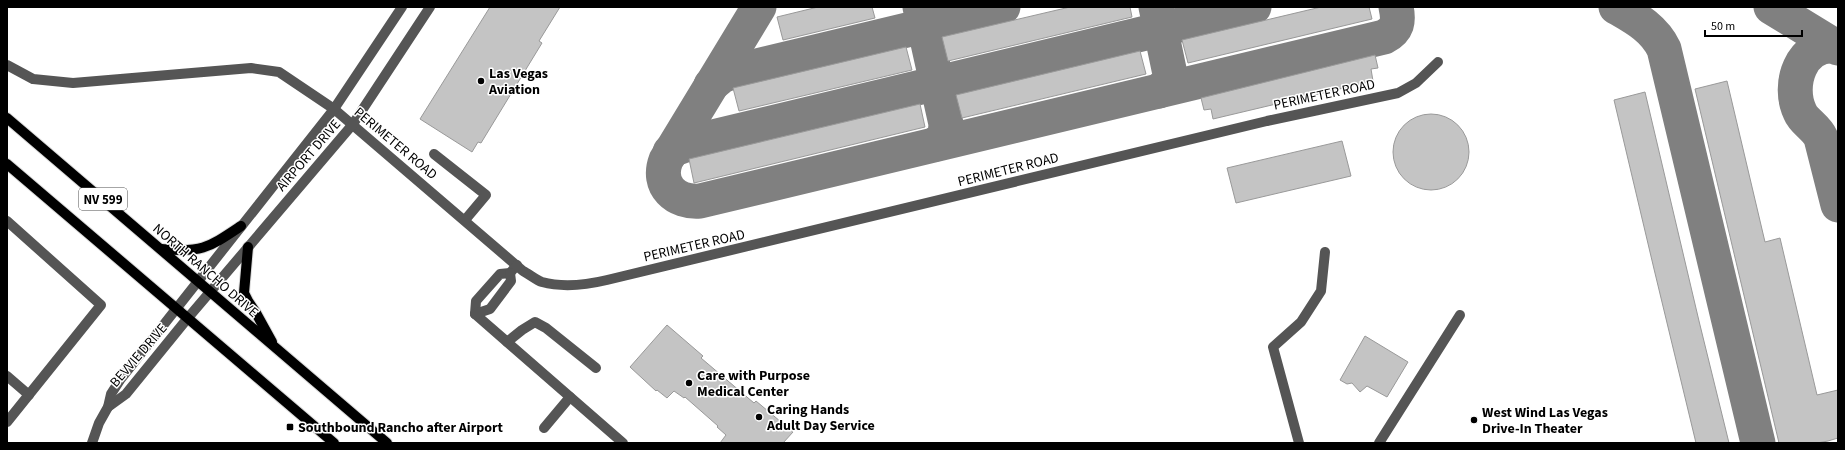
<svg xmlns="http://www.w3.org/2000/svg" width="1845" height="450" font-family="'Source Sans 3',sans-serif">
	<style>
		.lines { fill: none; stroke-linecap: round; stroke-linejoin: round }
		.taxiway { stroke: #808080; stroke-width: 35 }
		.building { fill: #c4c4c4; stroke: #999 }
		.major-casing { stroke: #dbdbdb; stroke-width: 12 }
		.minor { stroke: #555; stroke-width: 10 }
		.major { stroke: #000; stroke-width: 10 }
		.poi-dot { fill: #000; stroke: #fff; stroke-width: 1.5 }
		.labels { text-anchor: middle; stroke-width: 3; stroke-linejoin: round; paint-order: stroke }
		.shield { fill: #fff; stroke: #4c4c4c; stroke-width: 1 }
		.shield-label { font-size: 13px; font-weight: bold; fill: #000 }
		.poi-label { font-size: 14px; font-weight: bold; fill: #000; stroke: #fff; text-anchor: start }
		.street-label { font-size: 14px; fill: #000; stroke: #fff }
	</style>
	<rect width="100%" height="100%" fill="#fff"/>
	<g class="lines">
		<g class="taxiway">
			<path d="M759,7L666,160C656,186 676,203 700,201L1384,37C1398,30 1399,21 1396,7"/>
			<path d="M920,7L946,124L945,136L936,144"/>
			<path d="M1156,7L1170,74L1168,83L1159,91"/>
			<path d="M1616,7C1635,18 1654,28 1664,49L1758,443"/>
			<path d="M1771,7L1838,48"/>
			<path d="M1836,46C1801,42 1787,85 1800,112C1804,122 1816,127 1821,138L1838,205"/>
			<path d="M711,85L722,76L732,72L1003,7"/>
			<path d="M670,152L677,148L696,141L1254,7"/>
		</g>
	</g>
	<g class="building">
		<path d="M490,7H560L539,41L542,43L481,143L478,142L472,152L420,119Z"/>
		<path d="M818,7H872L875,18L783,40L777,17Z"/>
		<path d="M1070,7H1130L1132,17L948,61L942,37Z"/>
		<path d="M1321,7H1369L1372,19L1188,63L1182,40Z"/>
		<path d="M906,47L912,70L739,111L733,88Z"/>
		<path d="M1140,51L1146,74L962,118L956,95Z"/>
		<path d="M1375,55L1378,68L1371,69L1373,81L1213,119L1211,109L1204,110L1201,98Z"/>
		<path d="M1727,81L1765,242L1780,238L1817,395L1838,390V438L1828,441L1817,443H1779L1695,89Z"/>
		<path d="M1645,92L1699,321L1729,443H1696L1654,269L1614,100Z"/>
		<path d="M920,104L925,127L694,183L689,159Z"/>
		<circle cx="1431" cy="152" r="38"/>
		<path d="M1342,141L1351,176L1236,203L1227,168Z"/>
		<path d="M667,325L703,356L701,358L754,403L756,401L793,432L783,443H720L726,435L717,427L718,426L685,397L684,398L674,391L667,398L657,390L656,391L630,367Z"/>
		<path d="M1365,336L1408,362L1387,397L1367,386L1360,392L1352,383L1347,384L1340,380Z"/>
	</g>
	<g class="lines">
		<defs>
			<g id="major">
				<path d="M7,118L387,443"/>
				<path d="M7,164L334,443"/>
				<path d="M248,247L244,293L248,301L256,313L272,342"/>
				<path d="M161,249C202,253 208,248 241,226"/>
			</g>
		</defs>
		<use href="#major" class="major-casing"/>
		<g class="minor">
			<path d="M7,65L33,79L73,83L251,68L279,72L334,109L523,271C529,274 536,280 542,282C564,288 586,285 607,280L1267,121L1398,93L1416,83L1438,62"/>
			<path d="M434,154L486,195L465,220"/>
			<path d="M7,221L101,305L7,422"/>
			<path d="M475,314L623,443"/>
			<path d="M475,314L476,301L500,274L510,273L517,265"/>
			<path d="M475,314L490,309L511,281L510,273"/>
			<path d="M507,342L522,330L535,322L546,328L596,368"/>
			<path d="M7,376L29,395"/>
			<path d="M108,407L126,394L187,319L353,124L430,7"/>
			<path d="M544,428L570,397"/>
			<path d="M92,443L99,423L108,407L111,394L120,380L334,109L402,7"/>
			<path d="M1299,443L1273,347L1301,322L1321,291L1325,252"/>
			<path d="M1379,443L1460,315"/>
		</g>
		<use href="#major" class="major"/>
	</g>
	<g class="poi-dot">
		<circle cx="481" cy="81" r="4"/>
		<circle cx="689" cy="383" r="4"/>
		<circle cx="759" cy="417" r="4"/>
		<circle cx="1474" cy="420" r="4"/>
		<rect x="286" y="423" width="8" height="8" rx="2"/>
	</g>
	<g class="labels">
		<rect class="shield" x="79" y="188" width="48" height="22" rx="3"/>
		<g class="shield-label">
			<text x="103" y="204">NV 599</text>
		</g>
		<g class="poi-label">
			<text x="489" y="78">Las Vegas<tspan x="489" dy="16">Aviation</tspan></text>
			<text x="697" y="380">Care with Purpose<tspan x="697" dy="16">Medical Center</tspan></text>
			<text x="767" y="414">Caring Hands<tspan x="767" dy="16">Adult Day Service</tspan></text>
			<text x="1482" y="417">West Wind Las Vegas<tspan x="1482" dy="16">Drive-In Theater</tspan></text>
			<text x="298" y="432">Southbound Rancho after Airport</text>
		</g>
		<g class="street-label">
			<text transform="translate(1324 94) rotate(-12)" y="5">PERIMETER ROAD</text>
			<text transform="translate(396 143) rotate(40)" y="5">PERIMETER ROAD</text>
			<text transform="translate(308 155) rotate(-49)" y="5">AIRPORT DRIVE</text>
			<text transform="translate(1008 169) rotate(-14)" y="5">PERIMETER ROAD</text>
			<text transform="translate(694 245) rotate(-13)" y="5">PERIMETER ROAD</text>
			<text transform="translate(206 270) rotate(41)" y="5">NORTH RANCHO DRIVE</text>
			<text transform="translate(138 355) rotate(-49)" y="5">BEVVIE DRIVE</text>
		</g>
	</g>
	<rect width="1845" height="450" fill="none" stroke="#000000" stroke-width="16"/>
	<path d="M1705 30v6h97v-6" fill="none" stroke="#000000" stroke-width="2"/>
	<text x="1711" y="30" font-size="12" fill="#000000" stroke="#ffffff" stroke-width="3" paint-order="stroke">50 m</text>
</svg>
